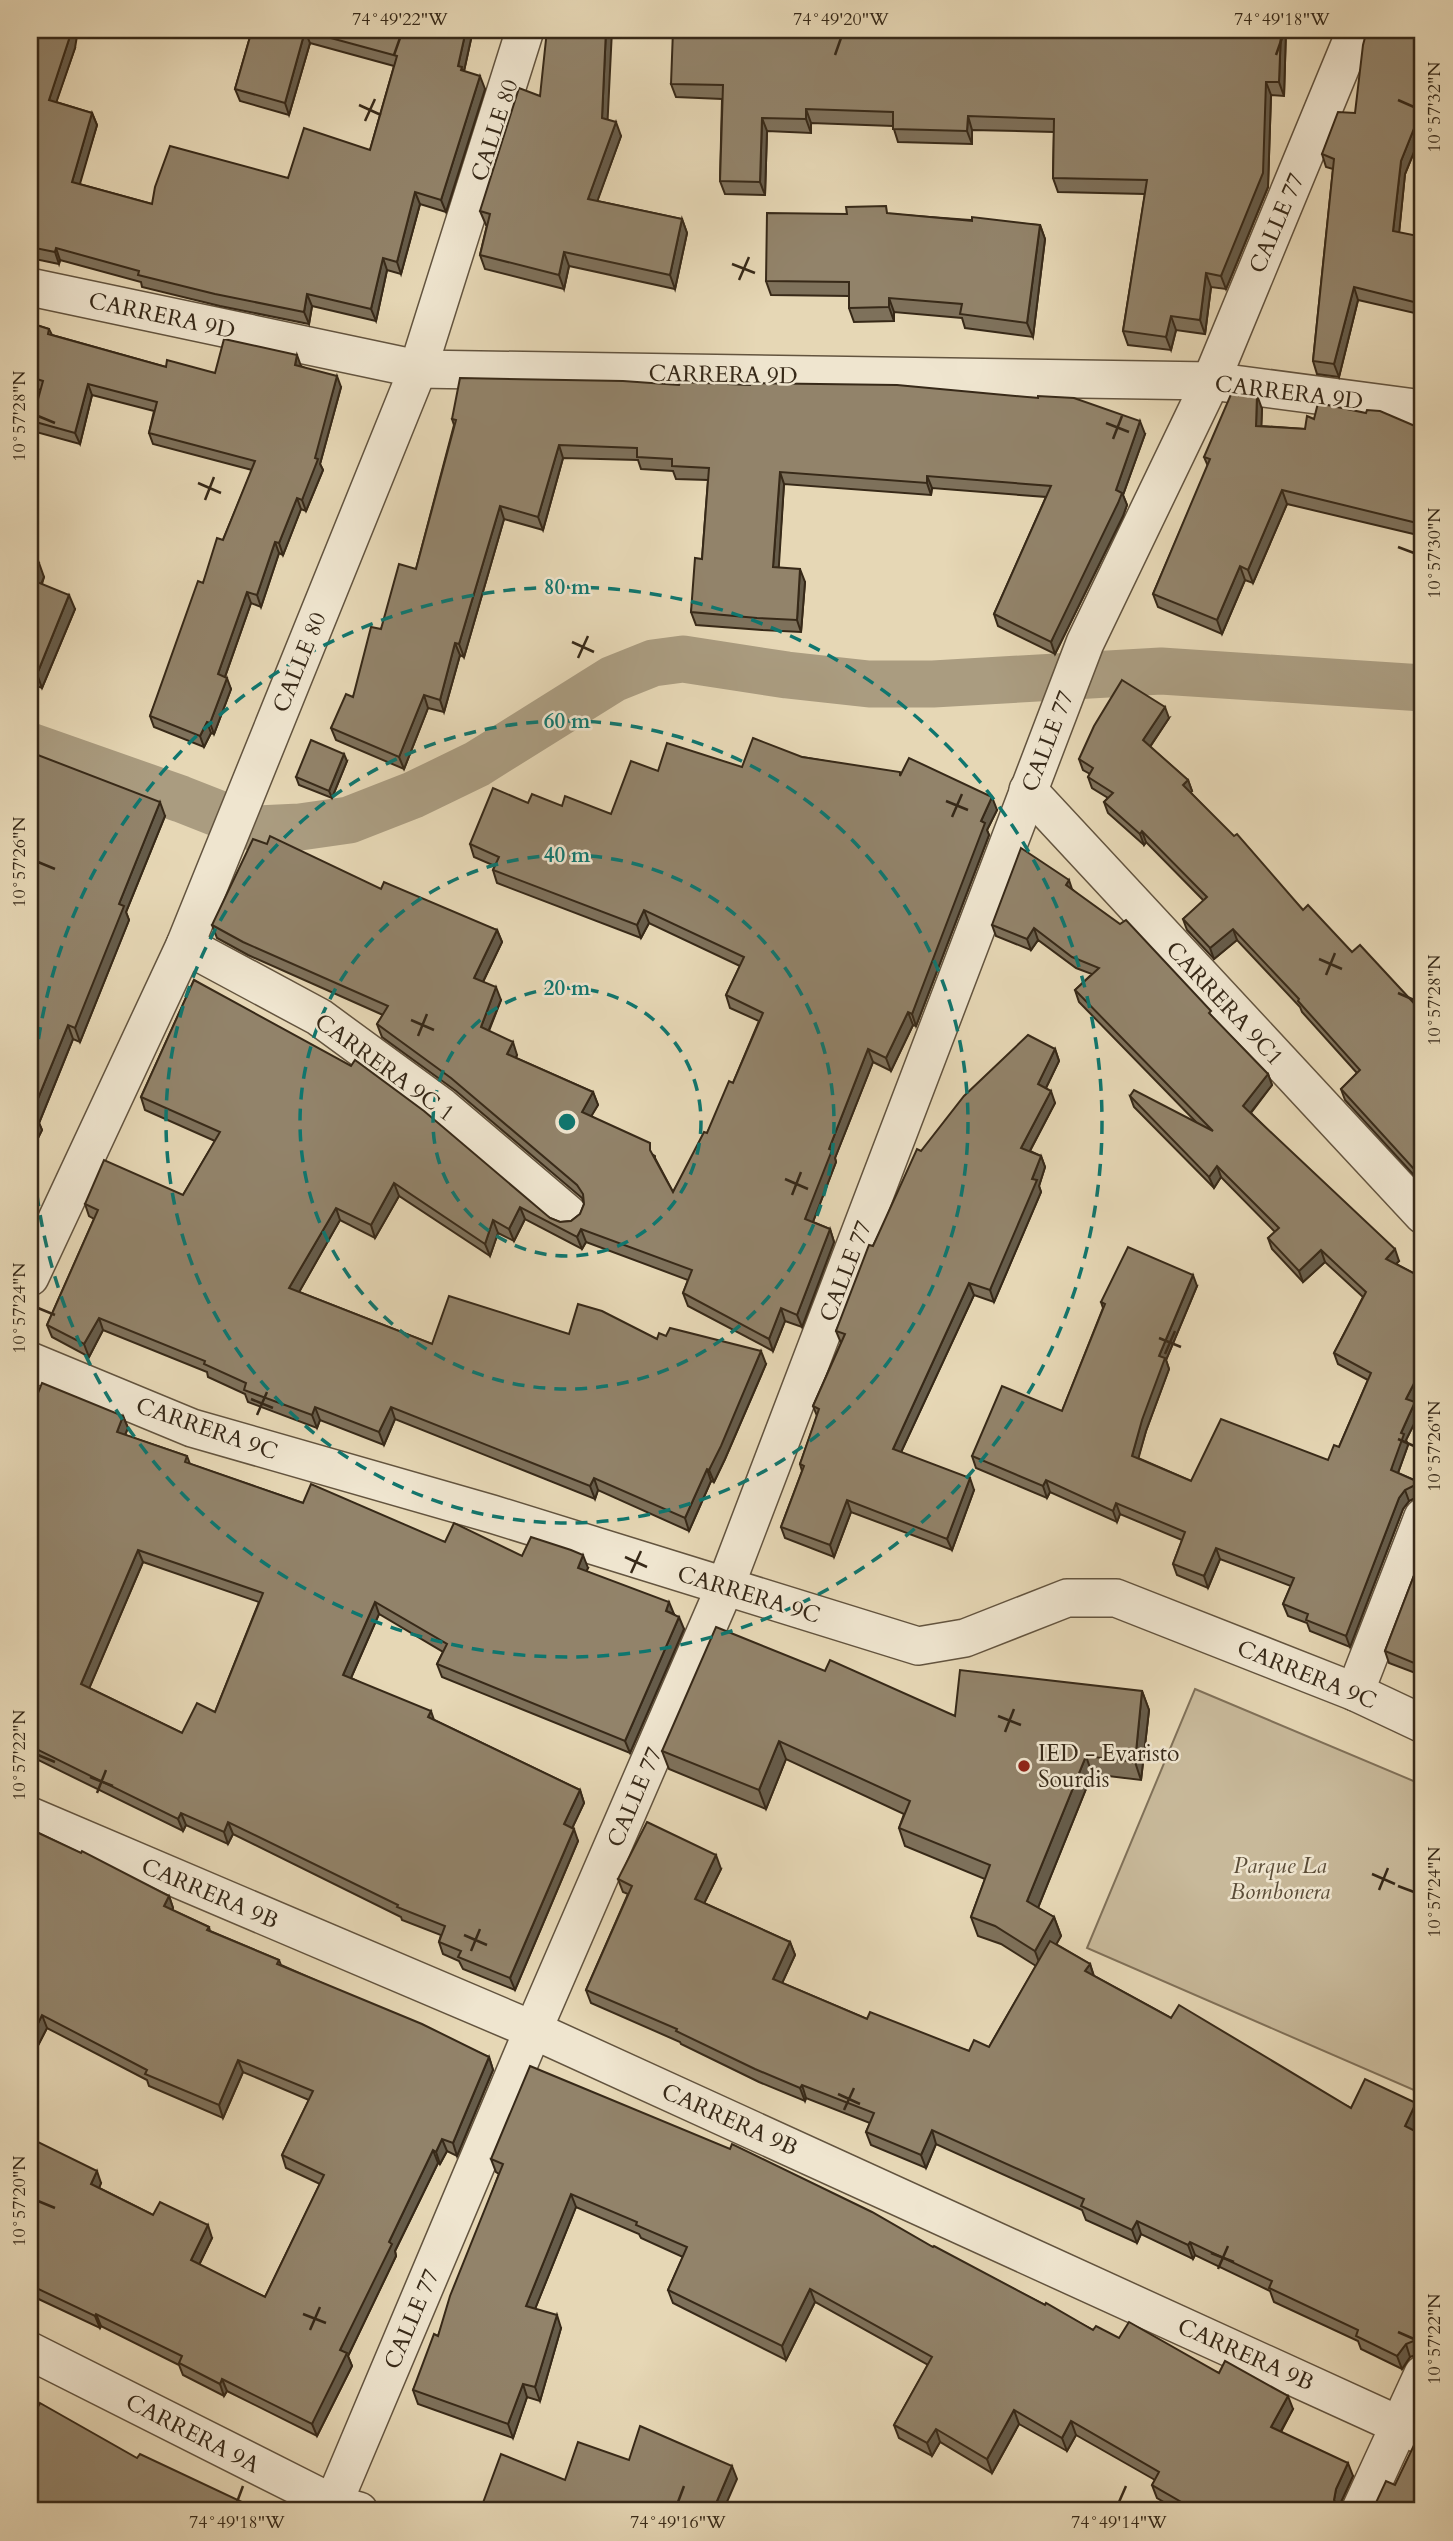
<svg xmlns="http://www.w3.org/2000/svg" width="1453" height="2541" font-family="Cardo,serif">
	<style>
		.green { fill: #c8b99a; stroke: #807159; stroke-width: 2 }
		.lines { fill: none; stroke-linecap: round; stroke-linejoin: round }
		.canal { stroke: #aa9c80; stroke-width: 47 }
		.street-casing { stroke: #63543f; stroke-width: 40 }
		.street { stroke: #efe5cf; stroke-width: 37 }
		.wall { fill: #7e715b; stroke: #372918; stroke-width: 2; fill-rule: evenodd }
		.shaded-wall { fill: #665c4a; stroke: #372918; stroke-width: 2 }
		.building { fill: #92836a; stroke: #372918; stroke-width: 2; fill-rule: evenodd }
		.ticks { fill: none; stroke: #372918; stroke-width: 2.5 }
		.ring { fill: none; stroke: #0f766e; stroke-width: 3.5; stroke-dasharray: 12 9 }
		.poi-dot { fill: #8f2418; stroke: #efe5cf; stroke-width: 2.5 }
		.labels { text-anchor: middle; stroke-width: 5; stroke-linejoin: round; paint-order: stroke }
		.street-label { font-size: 23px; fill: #372918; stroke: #efe5cf }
		.poi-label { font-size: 23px; fill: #372918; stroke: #efe5cf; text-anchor: start }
		.park-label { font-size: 23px; font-style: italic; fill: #5b4d38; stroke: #efe5cf }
		.centre { fill: #0f766e; stroke: #efe5cf; stroke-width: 3.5 }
		.ring-label { font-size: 21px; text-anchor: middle; font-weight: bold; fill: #0f766e; stroke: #efe5cf; stroke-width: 5; stroke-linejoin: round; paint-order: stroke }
		.neatline { fill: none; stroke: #372918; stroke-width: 2.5 }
		.ticks-label { font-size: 18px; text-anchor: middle; fill: #372918 }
	</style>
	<rect width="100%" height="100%" fill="#e6d7b5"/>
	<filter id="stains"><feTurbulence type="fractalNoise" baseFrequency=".00286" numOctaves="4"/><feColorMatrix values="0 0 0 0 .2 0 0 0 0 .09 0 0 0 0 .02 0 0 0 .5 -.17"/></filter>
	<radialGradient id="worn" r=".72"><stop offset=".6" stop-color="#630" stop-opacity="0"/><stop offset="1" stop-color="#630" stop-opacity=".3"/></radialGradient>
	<path class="green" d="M1195,1689L1423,1785V2094L1087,1948Z"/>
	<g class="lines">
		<path class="canal" d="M30,746L181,799L257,829L300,827L349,820L413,795L477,764L613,679L653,663L683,659L787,675L869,684H933L1161,671L1423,688"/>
		<defs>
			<g id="street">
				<path d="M30,287L418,369L1211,381L1423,409"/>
				<path d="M1028,790L1423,1215"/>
				<path d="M185,945L319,1017L442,1107L568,1214"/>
				<path d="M30,1277L185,945L418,369L525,30"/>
				<path d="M30,1361L192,1428L492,1514L918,1646L965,1638L1067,1598H1116L1355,1692L1423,1724"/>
				<path d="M1355,1692L1423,1517"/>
				<path d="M30,1816L533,2030L1423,2436"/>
				<path d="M30,2351L334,2504L359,2511"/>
				<path d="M330,2511L533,2030L725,1587L1085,643L1211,381L1356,30"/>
				<path d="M1360,2511L1423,2374"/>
			</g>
		</defs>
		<use href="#street" class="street-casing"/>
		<use href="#street" class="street"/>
	</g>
	<g class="wall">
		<path d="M252,30H473L464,71L485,89L446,212L420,204L401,274L387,270L376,321L312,306L309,324L220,306L142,287L141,282L60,260L59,264L30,258V44L75,48L56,102L92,113L97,125L79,184L152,204L288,178L370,150L394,66L310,43L289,115L240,101L235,89Z"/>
		<path d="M1286,30L1284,96L1271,95L1268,187L1226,289L1211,287L1205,334L1176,330L1171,350L1128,345L1123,331L1145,194L1058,192L1053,178L1054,132L972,130V144L898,142L893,126L811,123V133L767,131L765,195L725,194L720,181L722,99L676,97L671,84Z"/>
		<path d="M1423,30V130L1405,174L1399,232L1423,315L1358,300L1339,377L1317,374L1313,361L1333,169L1326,167L1322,154Z"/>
		<path d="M608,120L621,136L597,201L682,219L687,233L675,289L569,266L564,289L485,269L480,255L487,225H486L480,211Z"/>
		<path d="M847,214H889L1040,225L1045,239L1033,337L965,328L962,318L894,312V321L854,322L849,308V296L771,295L766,281Z"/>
		<path d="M30,323L49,329L52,335L166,367L215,373L301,366L341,387L320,464L323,470L306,511L301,509L283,555L279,553L261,607L251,603L225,677L231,689L214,734L211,733L204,747L154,727L150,716L203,583L223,540L252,470L153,444L149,433L154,411L92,395L80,444L36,432L32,421L41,390L30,387Z"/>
		<path d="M1262,409L1261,426L1305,429L1314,419L1422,429L1423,425V532L1422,536L1287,504L1253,583L1245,580L1222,634L1158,607L1153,594L1208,466L1204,457Z"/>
		<path d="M452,419L1145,434L1123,495L1127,505L1123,516L1055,654L998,626L994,614L1046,497L932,488L931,495L784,484L778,568L805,582L801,632L762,630L696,625L691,612L702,559L708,480L676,479L673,471L641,469L638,460L563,458L543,530L504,519L464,657L460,655L444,712L428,708L404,769L336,740L331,728L353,697L381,629L416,569L454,425Z"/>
		<path d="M30,559L44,577L42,584L75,609L42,688L30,683Z"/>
		<path d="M1169,718L1150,747L1188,780L1192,791L1190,792L1303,910L1423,1013V1185L1345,1100L1341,1089L1357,1073L1302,1012L1300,1007L1237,940L1214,959L1187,930L1183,919L1204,901L1146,842L1144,845L1108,813L1104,802L1108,798L1092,788L1088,777L1090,774L1083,770L1079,759Z"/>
		<path d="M30,752L165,816L126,912L129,920L80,1042L73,1039L39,1123L42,1130L30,1154Z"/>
		<path d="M802,757L900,774L997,810L987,830L989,835L916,1026L913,1025L891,1071L873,1062L835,1158L836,1162L813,1222L830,1229L834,1242L802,1327L785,1321L773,1351L688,1306L683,1293L688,1280L586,1242L582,1249L525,1219L514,1241L498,1233L490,1256L399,1196L375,1238L340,1220L299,1292L432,1344L569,1334L657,1339L666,1336L766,1364L725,1459L714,1482L711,1481L689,1531L598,1490L595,1499L395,1419L384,1445L320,1420L317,1428L248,1402L245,1394L208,1377L207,1372L103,1330L89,1357L52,1337L47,1325L94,1219L89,1216L85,1204L183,1195L215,1141L145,1110L141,1097L194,980L550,1218L560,1222L571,1221L580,1214L584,1204L582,1198L456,1091L382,1037L377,1024L383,1015L248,955L217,938L212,925L381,889L497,930L502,942L483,982L501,1000L489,1031L517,1055L516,1058L593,1092L598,1105L591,1116L655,1156V1158L673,1192L707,1133L733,1083L759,1021L730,1008L726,995L740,966L649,923L641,938L497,883L493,870L495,866L474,857L470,844L528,803L562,806L611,814L658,771L742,767Z"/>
		<path d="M347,761L332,798L299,785L296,777Z"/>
		<path d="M1073,890L1214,1019L1268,1074L1272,1085L1251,1113L1399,1261L1396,1264L1423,1278V1385L1414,1402L1419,1414L1406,1440L1408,1445L1398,1473L1423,1484V1497L1419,1496L1409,1501L1403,1509L1350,1647L1310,1631L1307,1623L1288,1616L1283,1604L1291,1586L1220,1559L1208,1588L1177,1575L1173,1564L1182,1540L1120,1514L1117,1522L1050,1492L1047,1498L976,1468L972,1456L1062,1411L1103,1308L1101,1302L1197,1286L1166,1360L1169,1369L1146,1431L1138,1458L1191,1481L1328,1460L1339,1447L1368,1380L1338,1364L1334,1353L1363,1297L1325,1262L1303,1282L1272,1249L1268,1238L1275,1232L1221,1177L1214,1188L1134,1107L1130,1096L1198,1124L1079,1002L1075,990L1092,974L1076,968L1038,940L1031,950L996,936L992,925Z"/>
		<path d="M1055,1049L1059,1061L1046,1088L1055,1103L1030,1151L1041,1156L1045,1167L1039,1186L1041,1192L994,1302L974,1295L901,1452L974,1490L952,1550L851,1512L834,1557L785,1538L781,1527L802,1471L800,1464L817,1416L813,1406L841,1343L836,1331L873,1246L921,1151Z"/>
		<path d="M30,1395L36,1398L123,1416L128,1428L125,1435L187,1456L190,1464L303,1503L445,1542L588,1568L586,1571L674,1614L684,1629L630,1753L442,1677L437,1664L443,1652L379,1614L351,1678L434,1720L580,1790L584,1803L572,1828L578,1841L515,1990L463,1969L459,1961L443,1954L439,1942L441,1935L402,1920L401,1917L233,1834L228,1844L186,1825L183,1831L30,1756ZM143,1562L259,1602L215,1712L182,1733L89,1688Z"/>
		<path d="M1423,1552V1667L1422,1666L1418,1674L1389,1663L1385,1651Z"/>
		<path d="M825,1671L955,1716L1142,1691L1149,1710L1141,1780L1092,1774L1038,1908L1054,1917L1061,1936L1056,1944L1090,1964L1094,1976L1171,2018L1351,2108L1421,2116L1414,2131L1423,2135V2354L1420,2353L1410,2357L1402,2369L1361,2349L1358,2341L1274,2302L1270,2291L1195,2255L1193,2259L1141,2234L1137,2243L1086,2220L1082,2210L936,2144L926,2168L871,2145L866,2132L870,2123L806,2098L805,2101L759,2082L681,2044L680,2042L591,2003L586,1990L628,1894L623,1892L618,1879L721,1869L704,1903L790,1942L795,1955L782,1983L867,2019L969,2051L989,2047L1036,1966L1001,1944L978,1936L971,1917L985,1879L905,1846L899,1828L904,1814L786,1759L766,1809L669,1769L662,1751Z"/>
		<path d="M30,1829L169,1896L173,1908L172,1910L209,1927L210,1931L279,1960L281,1965L489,2057L493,2070L457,2156L447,2151L440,2164L438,2163L395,2251L396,2256L348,2356L352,2366L317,2436L227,2391L224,2396L183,2375L179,2365L101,2326L100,2328L30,2295V2138L101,2183L99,2188L153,2215L212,2238L199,2265L265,2297L320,2184L286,2168L282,2155L309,2100L243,2072L223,2118L149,2086L147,2080L47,2028L30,2061Z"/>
		<path d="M491,2159L933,2247L1093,2330L1219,2373L1293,2409L1281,2432L1353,2476L1341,2502L1340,2511H1179L1157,2498L1152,2485L1155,2480L1076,2435L1067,2451L1019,2424L992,2473L940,2442L932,2456L899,2438L894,2425L928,2365L815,2302L786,2360L673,2303L668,2290L683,2257L641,2238L639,2234L576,2207L535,2309L561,2328L540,2401L527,2397L513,2438L418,2404L413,2390L438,2336L499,2174L496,2172Z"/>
	</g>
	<g class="shaded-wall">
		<path d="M72,30H78L75,48L53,112L49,100Z"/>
		<path d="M466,30H473L464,71L458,66Z"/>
		<path d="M606,30H612L607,132L602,118Z"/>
		<path d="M1281,30H1286L1284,96L1279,82Z"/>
		<path d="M305,31L310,43L289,115L285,103Z"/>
		<path d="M480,76L485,89L446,212L441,200Z"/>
		<path d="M1266,82L1271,95L1268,187L1226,289L1221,276Z"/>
		<path d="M1423,106V130L1405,174L1398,244L1393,231L1401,161Z"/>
		<path d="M806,109L811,123V133L806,119Z"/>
		<path d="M92,113L97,125L77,194L72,182Z"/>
		<path d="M968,116L972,130V144L967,131Z"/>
		<path d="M762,118L767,131L765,195L760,182Z"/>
		<path d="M616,122L621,136L593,213L588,199Z"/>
		<path d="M415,192L420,204L401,274L397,262Z"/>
		<path d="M682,219L687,233L675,289L670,275Z"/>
		<path d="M1040,225L1045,239L1033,337L1027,323Z"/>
		<path d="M56,248L60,260L59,264L55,252Z"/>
		<path d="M564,252L569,266L564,289L559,275Z"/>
		<path d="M383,258L387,270L376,321L371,309Z"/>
		<path d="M1206,273L1211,287L1205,334L1200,320Z"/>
		<path d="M1423,276V315L1418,303Z"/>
		<path d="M1354,287L1358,300L1339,377L1334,364Z"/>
		<path d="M307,294L312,306L309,324L304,312Z"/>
		<path d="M889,298L894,312V321L889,307Z"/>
		<path d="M1171,316L1176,330L1171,350L1166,337Z"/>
		<path d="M297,355L301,366L299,376L295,365Z"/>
		<path d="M337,376L341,387L320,464L323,470L306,511L302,500Z"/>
		<path d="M88,384L92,395L80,444L75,433Z"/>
		<path d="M1257,395L1262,409L1261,439L1256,426Z"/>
		<path d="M1140,421L1145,434L1123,495L1127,505L1123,516L1055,654L1051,642L1116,490Z"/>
		<path d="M559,445L563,458L543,530L538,517Z"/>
		<path d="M780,472L784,484L778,580L773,567Z"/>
		<path d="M927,476L932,488L931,495L927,483Z"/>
		<path d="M1282,490L1287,504L1253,583L1248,570Z"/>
		<path d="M297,498L301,509L283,555L279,543Z"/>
		<path d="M1423,505V532L1422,536L1417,523Z"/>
		<path d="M500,506L504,519L464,657L459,644Z"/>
		<path d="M275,542L279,553L261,607L257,595Z"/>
		<path d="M39,563L44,577L37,594L32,580Z"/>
		<path d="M1240,566L1245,580L1222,634L1217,620Z"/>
		<path d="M800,569L805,582L801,632L797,620Z"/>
		<path d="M247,592L251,603L222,685L218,674Z"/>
		<path d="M69,595L75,609L42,688L37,674Z"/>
		<path d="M455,643L460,655L444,712L440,700Z"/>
		<path d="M227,678L231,689L214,734L210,723Z"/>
		<path d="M424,695L428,708L404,769L399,757Z"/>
		<path d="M1165,707L1169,718L1147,751L1143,740Z"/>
		<path d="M207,722L211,733L204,747L200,736Z"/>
		<path d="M344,754L347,761L332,798L329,791Z"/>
		<path d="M1188,780L1192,791L1187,796L1183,785Z"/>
		<path d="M992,797L997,810L987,830L989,835L916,1026L912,1014L981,821Z"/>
		<path d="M160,802L165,816L126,912L129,920L80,1042L75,1028L119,904Z"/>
		<path d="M1142,831L1146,842L1144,845L1140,834Z"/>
		<path d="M1069,880L1073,892L1066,885Z"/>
		<path d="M644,910L649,923L641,938L637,925Z"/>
		<path d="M1034,928L1038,940L1031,950L1027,939Z"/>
		<path d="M1233,929L1237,940L1214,959L1210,948Z"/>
		<path d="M497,930L502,942L479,990L474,978Z"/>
		<path d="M496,987L501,1000L485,1039L481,1027Z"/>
		<path d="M908,1012L913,1025L891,1071L886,1058Z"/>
		<path d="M68,1025L73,1039L39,1123L42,1130L30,1154V1129L32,1113Z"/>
		<path d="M513,1042L517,1055L511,1067L507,1054Z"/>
		<path d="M868,1049L873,1062L835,1158L836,1162L809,1232L805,1219L829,1149Z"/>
		<path d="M1055,1049L1059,1061L1042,1096L1038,1084Z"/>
		<path d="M1268,1074L1272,1085L1247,1117L1243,1106Z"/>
		<path d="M1051,1091L1055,1103L1025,1160L1021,1148Z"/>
		<path d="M593,1092L598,1105L586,1125L582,1112Z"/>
		<path d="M1041,1156L1045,1167L1039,1186L1041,1192L994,1302L990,1290Z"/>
		<path d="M1217,1166L1221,1177L1214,1188L1209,1177Z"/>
		<path d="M394,1183L399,1196L375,1238L371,1225Z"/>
		<path d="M520,1207L525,1219L514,1241L509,1229Z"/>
		<path d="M336,1208L340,1220L294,1301L289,1288Z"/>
		<path d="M493,1220L498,1233L490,1256L485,1244Z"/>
		<path d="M581,1229L586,1242L582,1249L577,1237Z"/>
		<path d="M830,1229L834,1242L802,1327L797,1315Z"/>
		<path d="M1395,1249L1399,1261L1390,1270L1386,1259Z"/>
		<path d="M1321,1250L1325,1262L1303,1282L1299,1271Z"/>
		<path d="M1193,1275L1197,1286L1166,1360L1169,1369L1146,1431L1136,1467L1132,1456L1159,1356Z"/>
		<path d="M969,1283L974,1295L897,1461L893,1449Z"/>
		<path d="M781,1308L785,1321L773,1351L769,1339Z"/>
		<path d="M99,1318L103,1330L89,1357L84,1344Z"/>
		<path d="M761,1351L766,1364L725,1459L714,1482L709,1470Z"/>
		<path d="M1423,1366V1385L1410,1410L1406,1399Z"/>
		<path d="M1415,1402L1419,1414L1406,1440L1408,1445L1395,1481L1391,1470L1401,1433Z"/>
		<path d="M315,1407L320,1420L317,1428L312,1415Z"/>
		<path d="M391,1407L395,1419L384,1445L379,1432Z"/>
		<path d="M123,1416L128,1428L121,1444L117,1432Z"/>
		<path d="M707,1469L711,1481L689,1531L685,1518Z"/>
		<path d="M594,1478L598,1490L595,1499L590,1486Z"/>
		<path d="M970,1478L974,1490L952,1550L947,1539Z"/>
		<path d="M1046,1480L1050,1492L1047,1498L1043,1486Z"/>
		<path d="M1405,1490L1409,1501L1403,1509L1350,1647L1346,1636L1399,1498Z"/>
		<path d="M847,1500L851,1512L834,1557L830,1545Z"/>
		<path d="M1116,1503L1120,1514L1117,1522L1113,1511Z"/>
		<path d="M1216,1548L1220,1559L1208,1588L1204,1576Z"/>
		<path d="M138,1550L143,1562L86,1696L81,1684Z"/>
		<path d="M583,1555L588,1568L582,1580L578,1568Z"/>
		<path d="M375,1602L379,1614L347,1687L343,1675Z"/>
		<path d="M669,1602L674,1614L666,1611Z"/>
		<path d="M679,1617L684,1629L630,1753L625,1741Z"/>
		<path d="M1417,1655L1422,1666L1418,1674L1414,1663Z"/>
		<path d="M1142,1691L1149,1710L1141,1780L1135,1762Z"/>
		<path d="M431,1711L435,1723L428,1717Z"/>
		<path d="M779,1741L786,1759L766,1809L759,1790Z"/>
		<path d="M1086,1756L1092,1774L1033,1920L1027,1901Z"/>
		<path d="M580,1790L584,1803L568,1837L564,1824Z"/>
		<path d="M181,1813L186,1825L183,1831L178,1819Z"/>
		<path d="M228,1822L233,1834L228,1844L224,1832Z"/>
		<path d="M574,1829L578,1841L515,1990L510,1978Z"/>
		<path d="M716,1855L721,1869L700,1912L695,1899Z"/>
		<path d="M169,1896L173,1908L168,1919L164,1906Z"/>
		<path d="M1054,1917L1061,1936L1042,1970L1035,1951Z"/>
		<path d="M790,1942L795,1955L778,1992L773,1979Z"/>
		<path d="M1090,1964L1094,1977L1085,1971Z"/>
		<path d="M42,2015L47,2028L30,2061V2040Z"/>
		<path d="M489,2057L493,2070L457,2156L453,2143Z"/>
		<path d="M238,2060L243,2072L223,2118L219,2105Z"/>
		<path d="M802,2085L806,2098L805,2101L800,2088Z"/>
		<path d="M1416,2103L1421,2116L1410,2140L1405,2126Z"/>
		<path d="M932,2130L936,2144L926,2168L921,2155Z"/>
		<path d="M442,2139L447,2151L440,2164L436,2152Z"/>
		<path d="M433,2150L438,2163L395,2251L396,2256L348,2356L352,2366L317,2436L312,2424L340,2350L389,2242Z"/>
		<path d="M97,2171L101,2183L96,2196L91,2184Z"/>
		<path d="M571,2194L576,2207L531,2319L526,2306Z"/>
		<path d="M1137,2221L1141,2234L1137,2243L1132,2230Z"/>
		<path d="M208,2225L212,2238L195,2273L191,2260Z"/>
		<path d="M1190,2242L1195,2255L1193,2259L1188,2245Z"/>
		<path d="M810,2289L815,2302L786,2360L782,2346Z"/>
		<path d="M96,2314L101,2326L100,2328L95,2316Z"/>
		<path d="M557,2315L561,2328L540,2401L535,2387Z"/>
		<path d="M1406,2344L1410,2357L1402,2369L1397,2356Z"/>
		<path d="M222,2379L227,2391L224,2396L220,2384Z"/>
		<path d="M523,2384L527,2397L513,2438L508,2424Z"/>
		<path d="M1288,2396L1293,2409L1276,2440L1271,2427Z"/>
		<path d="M1014,2410L1019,2424L992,2473L987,2459Z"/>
		<path d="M1071,2421L1076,2435L1067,2451L1062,2438Z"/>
		<path d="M936,2429L940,2442L932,2456L927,2443Z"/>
		<path d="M1348,2463L1353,2476L1341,2502L1340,2511H1338L1334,2500L1336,2489Z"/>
		<path d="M732,2466L737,2479L723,2511H716L714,2508Z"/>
	</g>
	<g class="building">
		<path d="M35,30H72L49,100L92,113L72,182L152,204L155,187L170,146L288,178L304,128L370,150L397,56L305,31L285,103L235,89L252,30H466L458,66L462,67L461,70L480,76L441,200L415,192L397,262L383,258L371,309L307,294L304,312L215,294L138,275L139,271L56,248L55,252L30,247V44Z"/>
		<path d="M547,30H606L602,118L616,122L588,199L682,219L670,275L564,252L559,275L480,255L490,214L480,211L519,88L540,96Z"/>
		<path d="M673,30H1281L1279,82H1266L1263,173L1221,276L1206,273L1200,320L1171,316L1166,337L1123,331L1147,180L1053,178L1054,119L968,116L967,131L893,129V112L806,109V119L762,118L760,182L720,181L723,85L671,84Z"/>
		<path d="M1367,30H1423V106L1401,161L1393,231L1423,237V276L1418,303L1354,287L1334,364L1313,361L1334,159L1322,154L1338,112L1355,113L1363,45Z"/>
		<path d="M886,206L887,213L972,221V217L1040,225L1027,323L960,314L962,304L889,298V307L849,308V282L766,281L767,213L847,214L846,207Z"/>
		<path d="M30,323L49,329L48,334L166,367L167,360L215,373L224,339L297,355L295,365L337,376L315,458L318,459L302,500L297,498L279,543L275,542L257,595L247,592L218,674L227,678L210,723L207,722L200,736L150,716L198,581L203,583L217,538L223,540L255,461L149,433L157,402L88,384L75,433L32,421L43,381L30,377Z"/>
		<path d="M460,378L623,381L679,385L680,382L750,385V383L897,385L1038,398V396L1074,398L1140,421L1116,490L1122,493L1118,503L1051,642L994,614L1051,486L927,476V483L780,472L773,567L800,569L797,620L757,618L691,612L695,558L702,559L709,468L672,466V459L637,457V448L559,445L538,517L500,506L459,644L455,643L440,700L424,695L399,757L331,728L346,694L353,697L371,627L381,629L399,564L416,569L456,420L452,419Z"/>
		<path d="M1232,392L1257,395L1256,426L1305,429L1307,416L1314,419L1318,403L1366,413L1367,410L1380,411L1422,429L1423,425V505L1417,523L1282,490L1248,570L1240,566L1217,620L1153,594L1210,459L1204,457Z"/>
		<path d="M30,559L39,563L32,580L69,595L37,674L30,671Z"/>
		<path d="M1122,680L1165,707L1143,740L1188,780L1183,785L1234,836L1237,834L1303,910L1308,905L1352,952L1360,945L1423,1013V1179L1341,1089L1360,1070L1298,1001L1299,999L1233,929L1210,948L1183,919L1207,897L1142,831L1140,834L1104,802L1113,793L1088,777L1093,768L1079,759L1094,726Z"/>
		<path d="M753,738L802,757L900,772V776L909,758L992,797L981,821L985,823L912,1014L908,1012L886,1058L868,1049L829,1149L832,1150L805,1219L830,1229L797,1315L781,1308L769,1339L683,1293L692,1270L581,1229L577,1237L520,1207L509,1229L493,1220L485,1244L394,1183L371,1225L336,1208L289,1288L432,1344L449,1296L569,1334L578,1304L602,1311L657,1339L659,1333L666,1336L670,1328L761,1351L721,1446L709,1470L707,1469L685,1518L594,1478L590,1486L391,1407L379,1432L315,1407L312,1415L244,1390L246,1383L204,1364L205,1361L99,1318L84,1344L47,1325L98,1210L85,1204L104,1160L183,1195L220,1132L141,1097L194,980L351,1066L355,1060L424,1111L550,1218L560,1222L571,1221L580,1214L584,1204L583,1194L577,1185L451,1078L377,1024L388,1006L243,942L212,925L253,839L267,844L270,836L381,889L384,882L497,930L474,978L496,987L481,1027L513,1042L507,1054L593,1092L582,1112L650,1143V1150L673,1192L704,1132L707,1133L729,1081L733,1083L763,1013L726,995L744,957L644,910L637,925L493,870L499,857L470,844L493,788L528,803L532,794L562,806L565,796L611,814L631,761L658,771L667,743L742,767Z"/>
		<path d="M311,740L344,754L329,791L296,777Z"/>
		<path d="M30,752L160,802L119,904L124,906L75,1028L68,1025L32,1113L37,1115L30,1129Z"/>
		<path d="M1021,848L1069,880L1066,885L1120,924L1126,920L1211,1011L1209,1013L1268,1074L1243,1106L1395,1249L1386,1259L1423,1278V1366L1406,1399L1415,1402L1401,1433L1404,1434L1391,1470L1423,1484V1486L1415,1485L1405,1490L1399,1498L1346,1636L1306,1620L1308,1614L1283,1604L1294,1578L1216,1548L1204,1576L1173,1564L1185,1532L1116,1503L1113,1511L1046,1480L1043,1486L972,1456L1002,1386L1062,1411L1105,1304L1101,1302L1128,1247L1193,1275L1159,1356L1165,1358L1142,1420L1132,1456L1191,1481L1221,1419L1328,1460L1334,1445L1339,1447L1371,1373L1334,1353L1366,1292L1321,1250L1299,1271L1268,1238L1279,1228L1217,1166L1209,1177L1130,1096L1134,1090L1213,1131L1075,990L1099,968L1072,957L1034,928L1027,939L992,925Z"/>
		<path d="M1028,1035L1055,1049L1038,1084L1051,1091L1021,1148L1041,1156L1032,1179L1037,1180L990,1290L969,1283L893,1449L970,1478L947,1539L847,1500L830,1545L781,1527L804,1466L800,1464L819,1409L813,1406L845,1334L836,1331L869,1245L873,1246L917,1149L921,1151L964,1096Z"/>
		<path d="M42,1383L123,1416L117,1432L187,1456L185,1462L303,1503L311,1484L445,1542L454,1523L522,1556L531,1537L571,1550L583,1555L578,1568L669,1602L666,1611L679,1617L625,1741L437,1664L447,1644L375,1602L343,1675L431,1711L428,1717L580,1790L564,1824L574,1829L510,1978L458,1957L461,1951L439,1942L445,1926L397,1907L398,1905L228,1822L224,1832L181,1813L178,1819L30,1746V1395L36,1398ZM138,1550L263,1593L215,1712L197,1703L182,1733L81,1684Z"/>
		<path d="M1423,1552V1657L1417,1655L1414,1663L1385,1651Z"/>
		<path d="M716,1627L825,1671L830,1660L955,1716L960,1670L1142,1691L1135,1762L1086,1756L1027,1901L1054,1917L1035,1951L995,1926L971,1917L990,1865L899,1828L910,1801L779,1741L759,1790L662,1751Z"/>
		<path d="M647,1822L716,1855L695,1899L790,1942L773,1979L867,2019L870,2012L969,2051L974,2040L989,2047L1050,1941L1090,1964L1085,1971L1171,2018L1179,2005L1351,2108L1365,2079L1416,2103L1405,2126L1423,2135V2341L1416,2340L1406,2344L1397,2356L1356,2336L1358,2330L1269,2288L1272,2281L1190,2242L1188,2245L1137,2221L1132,2230L1081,2206L1084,2199L932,2130L921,2155L866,2132L874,2113L802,2085L800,2088L755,2069L676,2031L677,2029L586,1990L632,1886L618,1879Z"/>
		<path d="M30,1829L81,1853L82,1851L169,1896L164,1906L209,1927L207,1930L279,1960L277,1964L422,2024L489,2057L453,2143L442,2139L436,2152L433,2150L389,2242L392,2244L340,2350L347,2353L312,2424L222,2379L220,2384L179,2363L182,2356L96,2314L95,2316L30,2285V2138L97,2171L91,2184L153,2215L160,2202L208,2225L191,2260L265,2297L324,2175L282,2155L313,2091L238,2060L219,2105L145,2074L147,2070L42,2015L30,2040Z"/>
		<path d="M530,2066L730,2149L732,2144L872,2212L933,2247L934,2246L1045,2305L1046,2303L1093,2330L1096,2326L1119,2338L1129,2322L1219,2373L1225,2361L1288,2396L1271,2427L1348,2463L1336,2489L1334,2500L1338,2509L1340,2511H1197L1152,2485L1159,2472L1071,2421L1062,2438L1014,2410L987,2459L936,2429L927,2443L894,2425L932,2357L810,2289L782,2346L668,2290L687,2247L636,2225L637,2222L571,2194L526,2306L557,2315L535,2387L523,2384L508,2424L413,2390L434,2334L438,2336L450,2296L503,2164L491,2159Z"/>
		<path d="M40,2403L137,2458L140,2454L261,2511H30V2422Z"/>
		<path d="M640,2426L732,2466L714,2508L721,2511H535L528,2509V2511H480L501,2454L565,2480L578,2442L629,2460Z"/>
		<path d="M1423,2441V2511H1370L1374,2507L1386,2481L1395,2485L1415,2443Z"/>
	</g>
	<path class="ticks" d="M394,55L400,38M835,55L841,38M1276,55L1282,38M1398,100L1414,107M359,105L381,115M365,121L375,99M732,264L755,273M739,280L749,257M38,416L55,423M1106,423L1129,432M1113,439L1122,416M198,483L221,493M205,500L214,477M1398,547L1414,553M572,642L594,652M578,658L588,636M946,801L968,810M952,817L962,794M38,862L55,869M1319,959L1342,969M1326,975L1335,953M1398,993L1414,1000M411,1020L434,1030M418,1036L427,1014M785,1179L808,1189M792,1195L801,1172M38,1308L55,1315M1159,1338L1181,1347M1165,1354L1175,1331M251,1399L273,1408M257,1415L267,1392M1398,1439L1414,1446M625,1557L647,1567M631,1573L641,1551M998,1716L1021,1725M1005,1732L1014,1709M38,1755L55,1762M90,1777L113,1786M97,1793L106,1770M1372,1874L1395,1884M1398,1886L1414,1892M1379,1890L1388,1868M464,1935L487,1945M471,1951L480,1929M838,2094L860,2104M844,2110L854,2088M38,2201L55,2208M1211,2253L1234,2262M1218,2269L1228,2246M303,2314L326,2323M310,2330L320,2307M1398,2332L1414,2339M237,2502L243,2486M678,2502L684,2486M1119,2502L1126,2486"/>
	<g class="ring">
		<circle cx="567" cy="1122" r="134"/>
		<circle cx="567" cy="1122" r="267"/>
		<circle cx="567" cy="1122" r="401"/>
		<circle cx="567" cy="1122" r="535"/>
	</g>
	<circle class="poi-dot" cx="1024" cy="1766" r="7"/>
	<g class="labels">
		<g class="street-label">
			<text transform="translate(494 130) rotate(-72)" y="8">CALLE 80</text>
			<text transform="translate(1276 223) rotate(-67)" y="8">CALLE 77</text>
			<text transform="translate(162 315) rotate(12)" y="8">CARRERA 9D</text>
			<text transform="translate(723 374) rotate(1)" y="8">CARRERA 9D</text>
			<text transform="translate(1289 392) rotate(7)" y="8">CARRERA 9D</text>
			<text transform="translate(299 662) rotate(-68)" y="8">CALLE 80</text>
			<text transform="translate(1047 741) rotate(-69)" y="8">CALLE 77</text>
			<text transform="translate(1225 1003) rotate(47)" y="8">CARRERA 9C1</text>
			<text transform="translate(385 1067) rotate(36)" y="8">CARRERA 9C 1</text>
			<text transform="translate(845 1271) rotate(-69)" y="8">CALLE 77</text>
			<text transform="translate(207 1428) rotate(19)" y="8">CARRERA 9C</text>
			<text transform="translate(749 1594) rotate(17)" y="8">CARRERA 9C</text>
			<text transform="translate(1307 1674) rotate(22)" y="8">CARRERA 9C</text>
			<text transform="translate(634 1797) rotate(-67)" y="8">CALLE 77</text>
			<text transform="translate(210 1893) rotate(23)" y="8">CARRERA 9B</text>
			<text transform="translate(730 2119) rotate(24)" y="8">CARRERA 9B</text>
			<text transform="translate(411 2319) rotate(-67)" y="8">CALLE 77</text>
			<text transform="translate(1246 2354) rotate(24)" y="8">CARRERA 9B</text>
			<text transform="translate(193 2433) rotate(27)" y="8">CARRERA 9A</text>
		</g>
		<g class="poi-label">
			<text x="1038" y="1761">IED - Evaristo<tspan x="1038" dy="26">Sourdis</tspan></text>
		</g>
		<g class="park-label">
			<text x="1280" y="1873">Parque La<tspan x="1280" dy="26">Bombonera</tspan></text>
		</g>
	</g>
	<circle cx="567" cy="1122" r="10" class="centre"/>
	<g class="ring-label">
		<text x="567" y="594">80 m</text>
		<text x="567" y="728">60 m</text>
		<text x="567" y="862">40 m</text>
		<text x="567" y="995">20 m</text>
	</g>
	<rect width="1453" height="2541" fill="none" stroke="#e6d7b5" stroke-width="77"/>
	<rect x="38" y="38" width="1376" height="2464" class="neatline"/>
	<g class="ticks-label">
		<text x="400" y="25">74°49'22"W</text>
		<text x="841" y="25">74°49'20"W</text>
		<text x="1282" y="25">74°49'18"W</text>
		<text transform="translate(1434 107) rotate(-90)" y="6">10°57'32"N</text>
		<text transform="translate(19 416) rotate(-90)" y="6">10°57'28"N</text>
		<text transform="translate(1434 553) rotate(-90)" y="6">10°57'30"N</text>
		<text transform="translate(19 862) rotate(-90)" y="6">10°57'26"N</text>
		<text transform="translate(1434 1000) rotate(-90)" y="6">10°57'28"N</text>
		<text transform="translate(19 1308) rotate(-90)" y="6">10°57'24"N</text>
		<text transform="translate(1434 1446) rotate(-90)" y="6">10°57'26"N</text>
		<text transform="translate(19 1755) rotate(-90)" y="6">10°57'22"N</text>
		<text transform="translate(1434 1892) rotate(-90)" y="6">10°57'24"N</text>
		<text transform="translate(19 2201) rotate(-90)" y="6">10°57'20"N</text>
		<text transform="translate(1434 2339) rotate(-90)" y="6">10°57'22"N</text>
		<text x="237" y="2528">74°49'18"W</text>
		<text x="678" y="2528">74°49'16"W</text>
		<text x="1119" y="2528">74°49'14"W</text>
	</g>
	<rect width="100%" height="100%" filter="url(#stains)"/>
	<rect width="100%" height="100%" fill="url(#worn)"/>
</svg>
